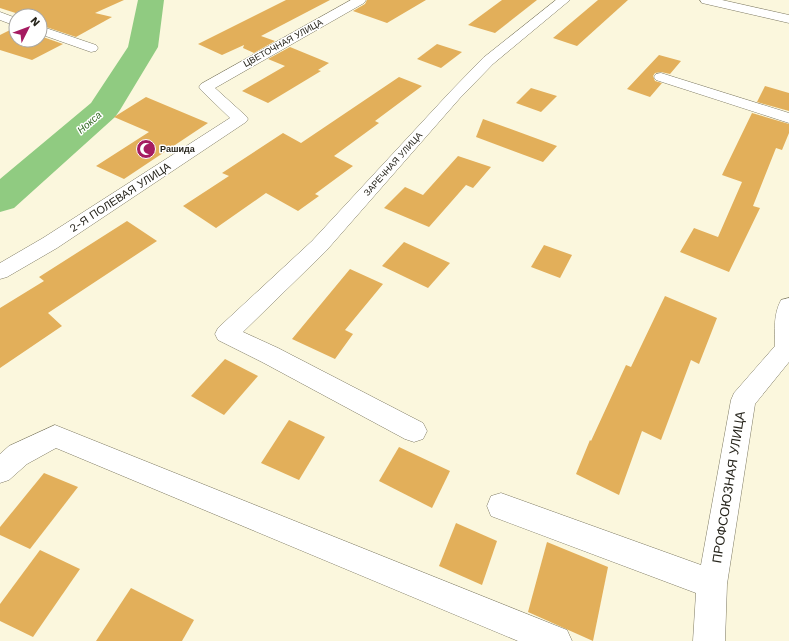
<svg xmlns="http://www.w3.org/2000/svg" width="789" height="641" font-family="'Work Sans',sans-serif">
	<style>
		.lines { fill: none; stroke-linecap: round; stroke-linejoin: round }
		.river { fill: #90cb81; fill-rule: evenodd }
		.building { fill: #e2af5a }
		.minor-casing { stroke: #7e7a63; stroke-width: 1 }
		.minor { fill: #fff; fill-rule: evenodd }
		.labels { text-anchor: middle; stroke-width: 3; stroke-linejoin: round; paint-order: stroke }
		.far-street-label { font-size: 9px; fill: #26241b; stroke: #fff }
		.far-poi-label { font-size: 9px; font-weight: bold; fill: #26241b; stroke: #fff; text-anchor: start }
		.far-water-label { font-size: 10px; font-style: italic; fill: #2d641d; stroke: #fff }
		.street-label { font-size: 11px; fill: #26241b; stroke: #fff }
		.near-street-label { font-size: 13px; fill: #26241b; stroke: #fff }
	</style>
	<rect width="100%" height="100%" fill="#fbf7dd"/>
	<g class="lines">
		<path class="river" d="M138,0H164L158,47L120,110L115,117L14,208L0,212V179L91,103L128,47Z"/>
	</g>
	<g class="building">
		<path d="M0,0H124L95,13L112,17L76,37L40,25V16H25L0,8Z"/>
		<path d="M286,0H330L261,36L275,41L254,53L243,48L244,45L222,55L198,44Z"/>
		<path d="M367,0H426L387,23L353,11L365,4Z"/>
		<path d="M502,0H537L495,33L468,25Z"/>
		<path d="M598,0H628L577,46L553,38Z"/>
		<path d="M16,27V40H40V36L63,44L32,60L0,50V35Z"/>
		<path d="M437,44L462,52L441,68L417,59Z"/>
		<path d="M290,47L329,63L318,70L321,71L268,103L242,91L285,66L268,59Z"/>
		<path d="M659,55L681,61L670,74L661,72L655,73L653,76L655,81L662,83L650,97L627,89Z"/>
		<path d="M399,77L422,86L375,121L379,123L334,156L353,166L315,194L319,196L298,211L266,193L216,228L183,206L229,176L222,173L283,133L301,143Z"/>
		<path d="M765,86L789,93V111L757,102Z"/>
		<path d="M531,88L557,96L541,112L516,103Z"/>
		<path d="M146,97L208,123L124,179L96,166L149,132L114,117Z"/>
		<path d="M752,113L789,124V133L782,150L776,148L753,206L760,208L729,272L680,252L694,228L718,237L742,182L722,175Z"/>
		<path d="M483,119L557,146L543,162L476,137Z"/>
		<path d="M458,156L491,167L473,188L466,185L429,227L384,208L405,187L423,195Z"/>
		<path d="M127,221L157,241L48,313L62,326L0,368V308L44,281L39,277Z"/>
		<path d="M404,242L450,263L428,288L382,266Z"/>
		<path d="M544,245L572,255L560,278L531,267Z"/>
		<path d="M350,269L383,284L345,330L353,334L335,359L292,339Z"/>
		<path d="M665,296L717,318L699,364L691,360L661,440L642,431L619,495L576,474L590,440L591,441L626,365L631,367Z"/>
		<path d="M225,359L258,376L224,415L191,396Z"/>
		<path d="M289,420L325,437L299,480L261,463Z"/>
		<path d="M399,447L450,471L432,508L379,481Z"/>
		<path d="M44,473L78,487L30,549L0,535V527Z"/>
		<path d="M456,523L497,541L482,585L439,566Z"/>
		<path d="M547,542L608,567L593,641L528,612Z"/>
		<path d="M40,550L80,569L33,637L0,621V604Z"/>
		<path d="M131,588L194,620L182,641H96Z"/>
	</g>
	<g class="lines">
		<defs>
			<g id="minor">
				<path d="M351,0H366L364,3L215,88L246,116L248,119L246,122L57,248L7,277L0,279V263L43,238L230,118L201,90L199,87L201,84Z"/>
				<path d="M556,0H570L493,64L460,98L326,251L243,332L278,348L423,423L427,431L423,439L414,442L405,439L262,362L218,340L215,334L218,328L312,241L450,92L483,58Z"/>
				<path d="M700,0H722L789,15V23L702,3Z"/>
				<path d="M0,12L16,18V26L0,20Z"/>
				<path d="M40,26L96,45L98,48L96,51L91,52L40,34Z"/>
				<path d="M661,73L789,113V123L656,80L654,77L656,74Z"/>
				<path d="M789,298V362L755,404L727,584L725,641H693L696,593L491,516L487,506L491,496L501,493L701,565L731,400L734,393L775,346C775,330 773,315 781,300Z"/>
				<path d="M55,425L567,630L572,641H518L56,448L27,464L9,480L0,483V454L9,446Z"/>
			</g>
		</defs>
		<use href="#minor" class="minor-casing"/>
		<use href="#minor" class="minor"/>
	</g>
	<defs>
		<symbol id="mosque-disc" viewBox="-11 -11 22 22"><circle r="9.5" fill="#a51b61" stroke="#fff"/><path d="M3.5-4.9A6 6 0 1 0 3.5 4.9A5 5 0 1 1 3.5-4.9Z" fill="#fff"/></symbol>
	</defs>
	<g fill-rule="evenodd">
		<use href="#mosque-disc" x="135" y="138" width="22" height="22"/>
	</g>
	<g class="labels">
		<g class="far-street-label">
			<text transform="translate(283 43) rotate(-29)" y="3">ЦВЕТОЧНАЯ УЛИЦА</text>
			<text transform="translate(393 164) rotate(-48)" y="3">ЗАРЕЧНАЯ УЛИЦА</text>
		</g>
		<g class="far-poi-label">
			<text x="160" y="152">Рашида</text>
		</g>
		<g class="far-water-label">
			<text transform="translate(89 122) rotate(-41)" y="4">Нокса</text>
		</g>
		<g class="street-label">
			<text transform="translate(120 197) rotate(-33)" y="4">2-Я ПОЛЕВАЯ УЛИЦА</text>
		</g>
		<g class="near-street-label">
			<text transform="translate(728 487) rotate(-81)" y="5">ПРОФСОЮЗНАЯ УЛИЦА</text>
		</g>
	</g>
	<g transform="translate(28 28) rotate(48)"><circle r="19" fill="#ffffff" stroke="#a8a7a4"/>
	<path d="M0-3L7 15L0 10L-7 15Z" fill="#a51b61"/>
	<text y="-6" font-size="11" font-weight="bold" text-anchor="middle" fill="#26241b">N</text>
	</g>
</svg>
